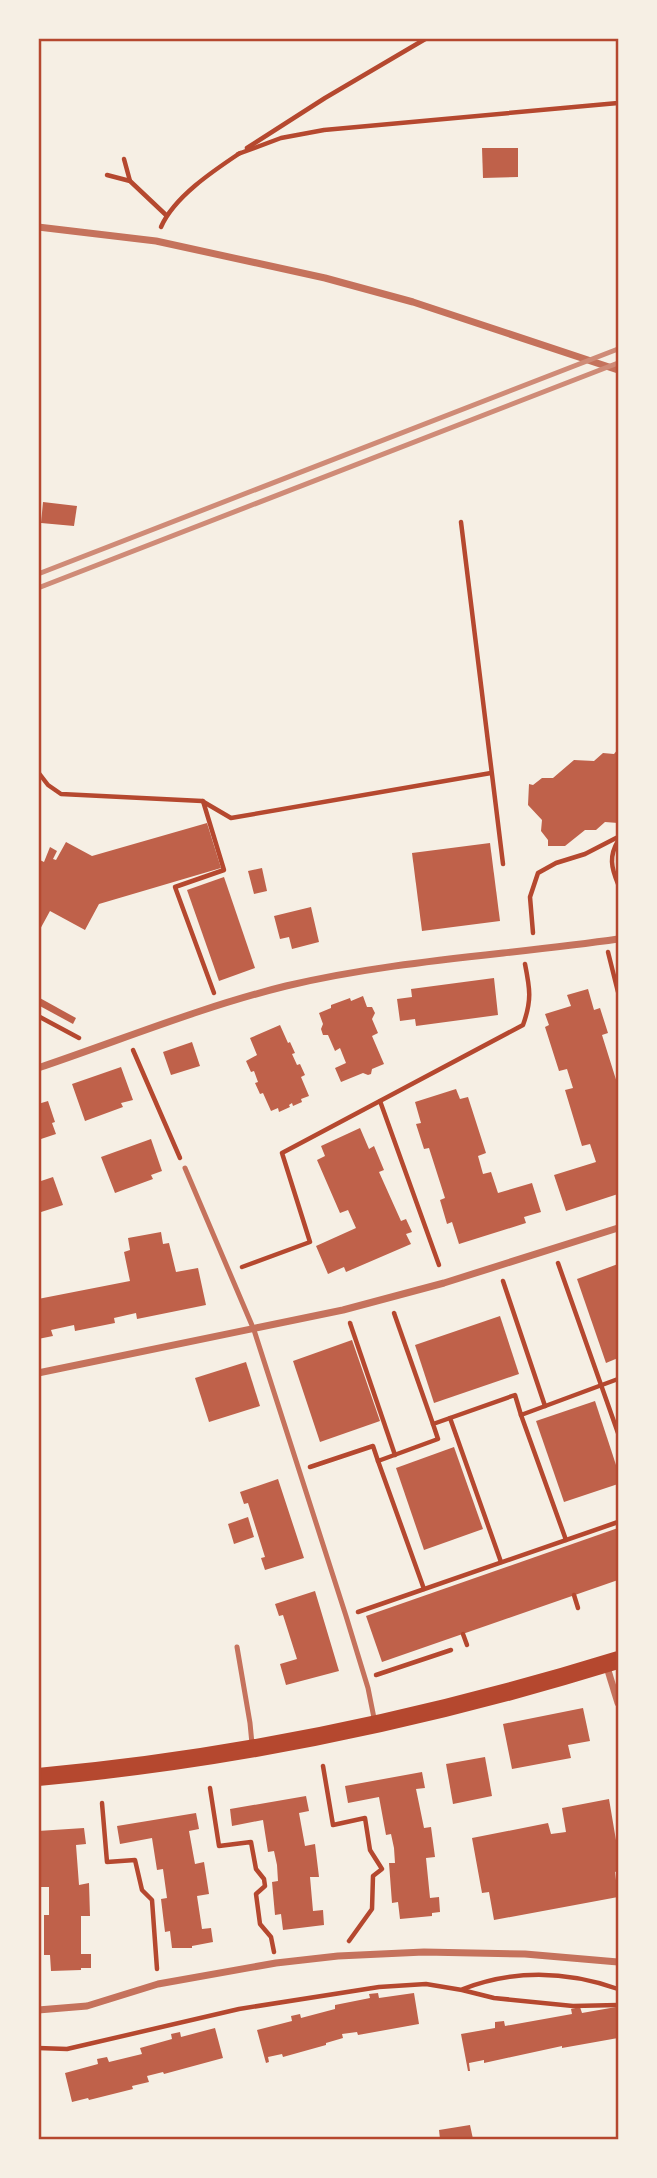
<svg xmlns="http://www.w3.org/2000/svg" width="657" height="2178" font-family="'Public Sans',sans-serif">
	<style>
		.building { fill: #bf614a }
		.lines { fill: none; stroke-linecap: round; stroke-linejoin: round }
		.path { stroke: #b5482f; stroke-width: 4.5 }
		.service { stroke: #c5725c; stroke-width: 5 }
		.minor { stroke: #c5725c; stroke-width: 7 }
		.primary { stroke: #b5482f; stroke-width: 18 }
		.rail { stroke: #cf8b77; stroke-width: 5 }
		.neatline { fill: none; stroke: #b5482f; stroke-width: 2.5 }
	</style>
	<rect width="100%" height="100%" fill="#f6efe4"/>
	<g class="building">
		<path d="M482,148H518V177L483,178Z"/>
		<path d="M43,502L77,506L74,526L41,523Z"/>
		<path d="M618,749V823L605,822L596,830H585L565,846H548V840L541,831L542,820L528,805L529,784L533,785L542,778H553L574,760L594,761L603,753L614,754Z"/>
		<path d="M207,823L221,868L99,904L85,930L50,911L38,933V859L44,862L50,847L57,851L53,859L56,860L66,842L92,856Z"/>
		<path d="M490,843L500,921L422,931L412,853Z"/>
		<path d="M262,868L267,891L254,894L248,871Z"/>
		<path d="M224,877L255,968L219,981L187,890Z"/>
		<path d="M311,907L319,942L292,949L289,937L280,939L274,916Z"/>
		<path d="M494,978L498,1015L416,1026L415,1019L400,1021L397,999L412,997L411,989Z"/>
		<path d="M588,989L594,1010L600,1008L608,1033L602,1035L618,1086V1194L566,1211L554,1175L596,1162L590,1144L582,1146L565,1090L573,1088L567,1069L559,1071L545,1027L549,1025L545,1014L571,1006L567,995Z"/>
		<path d="M363,996L367,1007H372L375,1013L372,1019L378,1033L372,1036L384,1064L372,1069L371,1074L368,1075L363,1073L341,1082L335,1068L346,1063L340,1048L335,1051L328,1035H323L321,1029L323,1024L319,1013L331,1008V1005L350,998L351,1001Z"/>
		<path d="M38,997L76,1018L73,1024L38,1005Z"/>
		<path d="M280,1025L288,1043L290,1042L295,1053L292,1054L297,1065L300,1064L305,1075L301,1077L309,1096L301,1099L302,1102L293,1106L292,1103L289,1105L290,1107L279,1112L278,1108L271,1111L263,1093L260,1094L255,1083L258,1082L254,1071L251,1072L246,1061L257,1055L250,1038Z"/>
		<path d="M192,1042L200,1066L171,1075L163,1052Z"/>
		<path d="M121,1067L133,1100L121,1103L123,1107L85,1121L72,1084Z"/>
		<path d="M456,1089L460,1099L468,1097L486,1153L478,1156L483,1174L491,1172L498,1193L532,1183L541,1212L524,1217L526,1223L459,1244L452,1222L447,1224L440,1200L445,1198L429,1148L424,1149L416,1124L421,1123L415,1102Z"/>
		<path d="M48,1101L55,1122L52,1123L56,1134L38,1140V1104Z"/>
		<path d="M360,1128L369,1149L374,1146L384,1170L379,1172L401,1221L406,1219L412,1232L406,1234L411,1244L346,1272L344,1267L328,1274L316,1246L356,1228L348,1210L340,1213L317,1160L325,1156L321,1146Z"/>
		<path d="M151,1139L162,1171L151,1175L153,1179L115,1193L101,1157Z"/>
		<path d="M53,1177L63,1205L38,1213V1182Z"/>
		<path d="M161,1232L163,1244L169,1243L176,1272L198,1268L206,1305L137,1319L136,1313L114,1318L115,1323L75,1331L74,1325L51,1330L53,1336L38,1339V1299L130,1281L124,1252L130,1250L128,1238Z"/>
		<path d="M618,1264V1358L606,1363L577,1279Z"/>
		<path d="M500,1316L519,1374L434,1403L415,1345Z"/>
		<path d="M352,1340L380,1421L320,1442L293,1361Z"/>
		<path d="M246,1362L260,1406L209,1422L195,1378Z"/>
		<path d="M595,1401L618,1471V1484L564,1502L536,1421Z"/>
		<path d="M454,1447L483,1529L424,1550L396,1468Z"/>
		<path d="M278,1479L304,1558L265,1570L261,1558L265,1557L248,1503L244,1504L240,1492Z"/>
		<path d="M248,1517L254,1537L234,1544L228,1524Z"/>
		<path d="M618,1528V1580L382,1662L366,1616Z"/>
		<path d="M315,1591L339,1671L286,1685L280,1664L297,1659L283,1615L279,1616L275,1604Z"/>
		<path d="M583,1708L590,1741L568,1745L571,1758L512,1769L503,1724Z"/>
		<path d="M485,1757L492,1796L453,1804L446,1764Z"/>
		<path d="M422,1772L425,1788L416,1789L424,1828L431,1827L435,1857L426,1858L430,1898L439,1897L440,1912L432,1913V1916L400,1919L398,1902L392,1903L389,1863H395L394,1848L391,1834L386,1835L379,1797L348,1803L345,1786Z"/>
		<path d="M306,1796L309,1811L299,1813L305,1846L315,1844L319,1877H310L313,1911L323,1910L324,1925L283,1930L281,1914L275,1915L272,1882L278,1881L277,1865L274,1851L268,1852L263,1820L232,1826L230,1809Z"/>
		<path d="M609,1799L618,1852V1871L615,1872L618,1897L494,1920L489,1892L482,1893L472,1838L548,1823L551,1834L566,1832L562,1808Z"/>
		<path d="M196,1813L199,1829L189,1831L195,1864L204,1862L209,1894L197,1896L202,1929L211,1928L213,1942L192,1946V1948H172L170,1931L165,1932L161,1899L167,1898L163,1869L157,1870L152,1838L120,1844L117,1826Z"/>
		<path d="M84,1828L86,1844L76,1845L79,1885L89,1883L90,1916H81V1954H91V1968H81V1970L51,1971L50,1955H44V1915H49V1887H41L38,1831Z"/>
		<path d="M378,1993L379,1998L414,1993L419,2024L358,2035L357,2032L342,2034L343,2038L326,2043V2045L283,2057L282,2054L268,2057L269,2062L266,2063L257,2030L292,2021L291,2016L300,2014L301,2018L335,2009V2005L370,1998L369,1994Z"/>
		<path d="M580,2007L582,2013L616,2007L618,2038L562,2048V2046L484,2063V2060L469,2063L470,2071H468L461,2034L495,2028V2022L504,2021L505,2026L572,2014L571,2009Z"/>
		<path d="M215,2028L223,2058L164,2074L163,2072L147,2076L149,2082L132,2086L133,2089L89,2100L88,2098L72,2102L65,2073L98,2064L97,2059L107,2057L109,2062L142,2054L140,2048L172,2039L171,2034L180,2032L181,2037Z"/>
		<path d="M470,2125L473,2139H440L439,2130Z"/>
	</g>
	<g class="lines">
		<g class="path">
			<path d="M247,148L325,98L427,38"/>
			<path d="M238,154L281,138L324,130L618,103"/>
			<path d="M124,159L130,181"/>
			<path d="M107,175L130,181L166,215"/>
			<path d="M161,227C174,197 213,171 240,153"/>
			<path d="M461,522L503,864"/>
			<path d="M38,772L48,785L61,794L202,801L231,818L491,773"/>
			<path d="M203,801L224,870L175,887L214,993"/>
			<path d="M618,841C609,856 611,867 618,884"/>
			<path d="M533,933L530,897L538,873L556,863L585,854L618,837"/>
			<path d="M608,952L618,992"/>
			<path d="M38,1016L79,1038"/>
			<path d="M133,1050L180,1158"/>
			<path d="M380,1101L439,1265"/>
			<path d="M558,1263L618,1433"/>
			<path d="M242,1267L310,1242L282,1153L523,1025C532,1000 530,989 525,964"/>
			<path d="M503,1281L545,1406"/>
			<path d="M394,1313L433,1424"/>
			<path d="M350,1323L395,1455"/>
			<path d="M521,1415L566,1540"/>
			<path d="M450,1418L501,1562"/>
			<path d="M378,1461L424,1589"/>
			<path d="M310,1467L373,1446L378,1461L438,1439L433,1424L515,1395L521,1415L618,1379"/>
			<path d="M574,1595L578,1608"/>
			<path d="M358,1612L618,1522"/>
			<path d="M463,1634L467,1645"/>
			<path d="M376,1675L451,1650"/>
			<path d="M323,1766L333,1825L365,1818L370,1850L382,1869L373,1876L372,1909L349,1941"/>
			<path d="M210,1788L219,1846L251,1842L256,1869L264,1879L265,1886L256,1894L260,1924L271,1937L274,1952"/>
			<path d="M102,1803L107,1862L135,1860L142,1890L152,1900L157,1969"/>
			<path d="M463,1989C515,1969 567,1971 618,1989"/>
			<path d="M38,2048L67,2049L239,2009L379,1987L426,1984L462,1990L494,1998L573,2006L618,2005"/>
		</g>
		<g class="service">
			<path d="M185,1168L254,1330L346,1616L368,1688L375,1723"/>
			<path d="M237,1647L250,1723L252,1744"/>
		</g>
		<g class="minor">
			<path d="M38,227L156,241L325,278L413,302L618,370"/>
			<path d="M38,1068C121,1040 201,1007 286,986C395,960 508,955 618,939"/>
			<path d="M38,1373L343,1310L444,1283L618,1228"/>
			<path d="M606,1664L618,1703"/>
			<path d="M38,2010L87,2006L158,1984L276,1963L338,1956L424,1952L525,1954L618,1962"/>
		</g>
		<path class="primary" d="M38,1777C238,1759 427,1719 618,1660"/>
		<g class="rail">
			<path d="M38,574L618,349"/>
			<path d="M38,588L618,363"/>
		</g>
	</g>
	<rect width="657" height="2178" fill="none" stroke="#f6efe4" stroke-width="80"/>
	<rect x="40" y="40" width="577" height="2098" class="neatline"/>
</svg>
